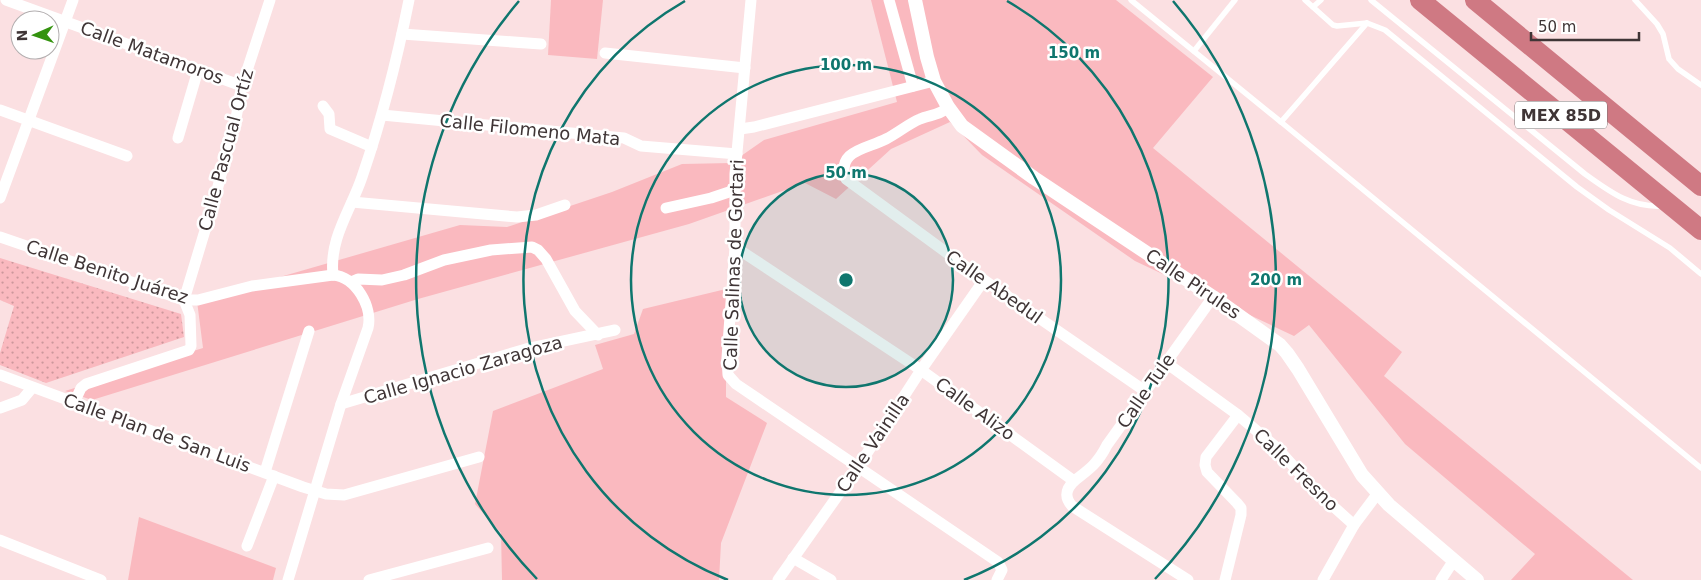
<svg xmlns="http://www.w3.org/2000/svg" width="1701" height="580" font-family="'DejaVu Sans',sans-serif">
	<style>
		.grass { fill: #fab9bf }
		.park { fill: url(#park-dots) }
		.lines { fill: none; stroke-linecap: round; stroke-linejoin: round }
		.service { stroke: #fff; stroke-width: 5.5 }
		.minor { stroke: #fff; stroke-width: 11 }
		.tertiary { stroke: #fff; stroke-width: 14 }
		.motorway { stroke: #cf7983; stroke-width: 20 }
		.ring { fill: none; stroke: #0f766e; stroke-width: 2.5 }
		.labels { text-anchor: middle; stroke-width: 5; stroke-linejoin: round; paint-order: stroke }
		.shield { fill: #fff; stroke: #797272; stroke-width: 1 }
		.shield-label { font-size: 16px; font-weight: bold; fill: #3f3536 }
		.street-label { font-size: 18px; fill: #3f3536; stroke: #fff }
		.centre { fill: #0f766e; stroke: #fff; stroke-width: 2.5 }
		.ring-label { font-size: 15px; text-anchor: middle; font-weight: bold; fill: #0f766e; stroke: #fff; stroke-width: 5; stroke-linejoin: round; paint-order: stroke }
	</style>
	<defs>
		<pattern id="park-dots" width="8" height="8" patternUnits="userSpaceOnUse" patternTransform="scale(1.25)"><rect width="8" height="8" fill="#fab9bf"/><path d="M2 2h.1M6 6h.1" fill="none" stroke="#cc979c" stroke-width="1.8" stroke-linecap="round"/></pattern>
	</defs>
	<rect width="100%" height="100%" fill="#fbe0e2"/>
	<g class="grass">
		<path d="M551,0H603L597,59L548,55Z"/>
		<path d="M871,0H1116L1213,77L1153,148L1402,352L1384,376L1633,580H1511L1535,554L1405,444L1309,325L1294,336L1135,261L982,155L950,122L891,149L836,199L805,183L689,224L418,299L92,400L65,391L203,348L197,301L460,225L507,227L612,192L682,164L731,163L764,140L897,102Z"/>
		<path d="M726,289V397L767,423L721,543L719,580H502L501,533L475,504L493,411L603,369L595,345L634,334L643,309Z"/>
		<path d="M139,517L276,568L273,580H128Z"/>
	</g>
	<path class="park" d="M0,258L181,314L184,337L46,383L0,365V353L14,306L0,300Z"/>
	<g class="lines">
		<g class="service">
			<path d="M1131,0L1281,122"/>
			<path d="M1305,0L1333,25L1337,26L1367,23L1385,30L1577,187L1609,210L1670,248L1701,274"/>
			<path d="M1371,0L1585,174C1610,192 1631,208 1663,206"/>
			<path d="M1635,0L1657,24L1663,34L1669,59L1678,69L1701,85"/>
			<path d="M1313,7L1321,0"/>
			<path d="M1367,23L1281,122L1701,468"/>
			<path d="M1194,51L1235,0"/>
		</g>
		<g class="minor">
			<path d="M6,0L242,86"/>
			<path d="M751,0L735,174V247L727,358L728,375L736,384L998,562L1002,570L997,580"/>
			<path d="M889,0L913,86"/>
			<path d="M402,34L541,44"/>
			<path d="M605,53L745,68"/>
			<path d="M323,106L329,114L330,129L372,147"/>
			<path d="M948,107C941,115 929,115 920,119C908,124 898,133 886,139C867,149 836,150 846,179L984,280L1145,391"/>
			<path d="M0,110L127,156"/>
			<path d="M382,115L624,138L641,146L737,154"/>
			<path d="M740,129L754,127L934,81"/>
			<path d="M178,138L198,70"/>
			<path d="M0,198L73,0"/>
			<path d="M352,202L517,217L536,215L565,205"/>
			<path d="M666,208L711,198L735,190"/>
			<path d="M0,237L184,300H198L252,286L333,275C356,277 373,307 368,328L341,404L288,580"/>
			<path d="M735,247L921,370L1074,481C1066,489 1064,497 1072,506L1188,580"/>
			<path d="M333,275C329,238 351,210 362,177C382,119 397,60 409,0"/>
			<path d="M351,282L358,279L382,280L404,275L444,260L491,250L532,247L538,250L546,259L575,311L598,335"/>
			<path d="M184,300L216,194L236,118L242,86L270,0"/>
			<path d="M1165,362L1238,415L1277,448L1314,489L1354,525"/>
			<path d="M0,375L303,487L326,494L344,495L479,457"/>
			<path d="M74,403L81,388L86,384L189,350L191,346L190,315L184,300"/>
			<path d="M341,404L526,349L615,330"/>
			<path d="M0,408L22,400L32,388"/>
			<path d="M265,472L309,331"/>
			<path d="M1074,481C1090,469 1098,463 1107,445L1213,297"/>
			<path d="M0,540L101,580"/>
			<path d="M247,546L274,476"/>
			<path d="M793,558L831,580"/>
			<path d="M369,580L488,548"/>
			<path d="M778,580L858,467L921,370L984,280"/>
			<path d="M1225,580L1241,515V508L1237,503L1207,472L1205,465L1206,457L1238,415"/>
			<path d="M1323,580L1354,525L1378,493"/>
			<path d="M1441,580L1454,560"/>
		</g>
		<path class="tertiary" d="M915,0L927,57L934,81L948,107L962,126L1034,178L1213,297L1280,345L1287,353L1298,369L1362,475L1389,505L1477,580"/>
		<g class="motorway">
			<path d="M1420,0L1701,230"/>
			<path d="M1475,0L1701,186"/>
		</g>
	</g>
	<circle cx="846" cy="280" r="107" fill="#0f766e" fill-opacity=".12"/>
	<g class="ring">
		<circle cx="846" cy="280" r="107"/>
		<circle cx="846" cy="280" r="215"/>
		<path d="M728 580A322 322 0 0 1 685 1M1007 1A322 322 0 0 1 964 580"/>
		<path d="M537 579A430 430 0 0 1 519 1M1173 1A430 430 0 0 1 1155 579"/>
	</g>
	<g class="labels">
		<rect class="shield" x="1515" y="101.5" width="92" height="27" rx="4"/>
		<g class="shield-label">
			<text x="1561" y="121">MEX 85D</text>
		</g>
		<g class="street-label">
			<text transform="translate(152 53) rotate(20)" y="6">Calle Matamoros</text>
			<text transform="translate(530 130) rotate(6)" y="6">Calle Filomeno Mata</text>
			<text transform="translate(226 150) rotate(-75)" y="6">Calle Pascual Ortíz</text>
			<text transform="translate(734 265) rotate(-88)" y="6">Calle Salinas de Gortari</text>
			<text transform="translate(107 272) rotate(18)" y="6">Calle Benito Juárez</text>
			<text transform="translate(1193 284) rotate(34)" y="6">Calle Pirules</text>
			<text transform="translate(994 287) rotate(35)" y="6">Calle Abedul</text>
			<text transform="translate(463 370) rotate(-16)" y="6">Calle Ignacio Zaragoza</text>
			<text transform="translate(1146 391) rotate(-55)" y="6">Calle Tule</text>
			<text transform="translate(975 409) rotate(36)" y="6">Calle Alizo</text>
			<text transform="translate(157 433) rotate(20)" y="6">Calle Plan de San Luis</text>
			<text transform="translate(873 443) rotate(-56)" y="6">Calle Vainilla</text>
			<text transform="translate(1296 470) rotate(44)" y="6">Calle Fresno</text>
		</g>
	</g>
	<circle cx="846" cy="280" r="8" class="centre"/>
	<g class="ring-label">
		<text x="1074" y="58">150 m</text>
		<text x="846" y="70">100 m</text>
		<text x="846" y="178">50 m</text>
		<text x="1276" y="285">200 m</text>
	</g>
	<g transform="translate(35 35) rotate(268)"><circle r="24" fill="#ffffff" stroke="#b2aeaf"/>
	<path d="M0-4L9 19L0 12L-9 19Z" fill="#34930f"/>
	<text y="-8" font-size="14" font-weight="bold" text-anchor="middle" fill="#3f3536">N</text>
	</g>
	<path d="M1531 32v8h108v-8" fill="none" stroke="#3f3536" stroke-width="2.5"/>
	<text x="1538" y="32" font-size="15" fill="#3f3536" stroke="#ffffff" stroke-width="4" paint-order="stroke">50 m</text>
</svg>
